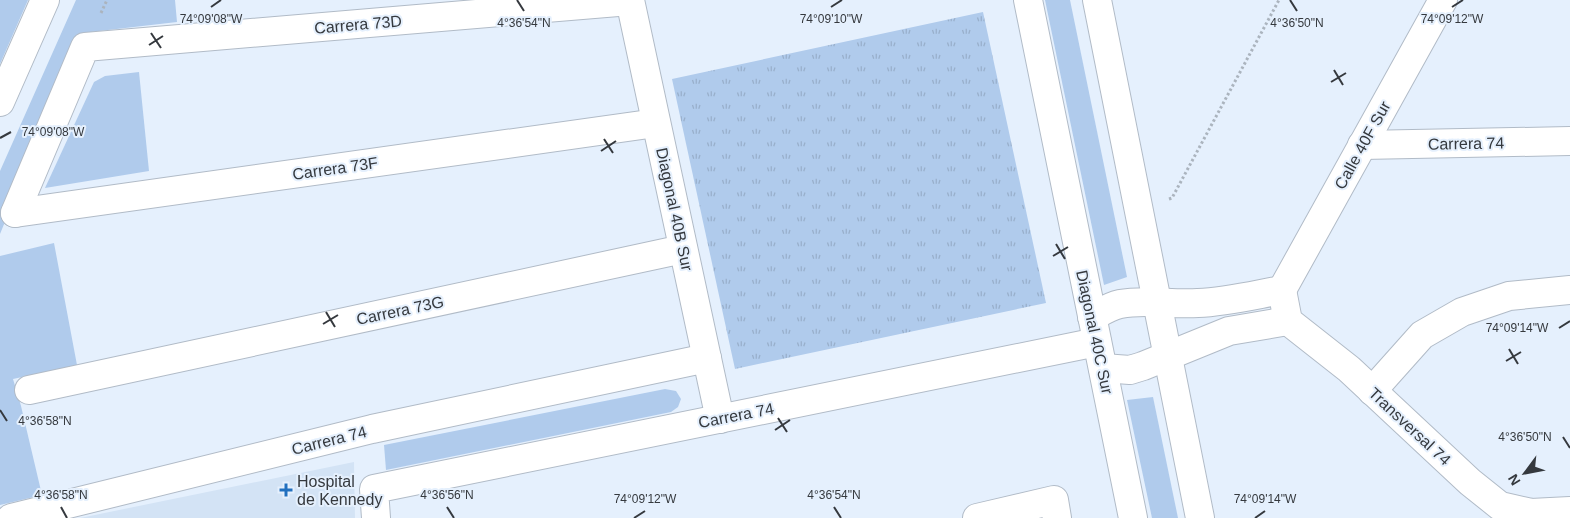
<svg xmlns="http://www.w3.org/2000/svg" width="1570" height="518" font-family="Helvetica,sans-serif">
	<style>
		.built { fill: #d3e3f5 }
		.grass { fill: #b0cbec }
		.park { fill: url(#park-tufts) }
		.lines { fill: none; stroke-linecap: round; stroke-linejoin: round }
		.street-casing { stroke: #b1bbc7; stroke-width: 30 }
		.secondary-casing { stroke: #b1bbc7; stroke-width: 30 }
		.path { stroke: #abb4be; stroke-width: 3; stroke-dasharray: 2.5 2.5; stroke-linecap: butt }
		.street { stroke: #fff; stroke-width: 28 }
		.secondary { stroke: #fff; stroke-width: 28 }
		.ticks { fill: none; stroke: #35393e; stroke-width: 2 }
		.poi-dot { fill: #2270bf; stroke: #e5f0fd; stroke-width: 2 }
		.labels { text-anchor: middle; stroke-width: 4; stroke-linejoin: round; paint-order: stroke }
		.street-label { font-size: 16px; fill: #35393e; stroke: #e5f0fd }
		.poi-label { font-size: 16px; fill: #35393e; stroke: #e5f0fd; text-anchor: start }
		.ticks-label { font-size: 12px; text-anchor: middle; fill: #35393e; stroke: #e5f0fd; stroke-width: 4; stroke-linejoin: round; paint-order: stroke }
	</style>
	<defs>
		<pattern id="park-tufts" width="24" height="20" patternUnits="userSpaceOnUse" patternTransform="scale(1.25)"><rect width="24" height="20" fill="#b0cbec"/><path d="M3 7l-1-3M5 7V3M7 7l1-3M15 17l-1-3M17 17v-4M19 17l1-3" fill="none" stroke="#98afcb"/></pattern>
	</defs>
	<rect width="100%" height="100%" fill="#e5f0fd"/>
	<path class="built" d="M354,462L355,518H80Z"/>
	<g class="grass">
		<path d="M0,0H28L0,64Z"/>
		<path d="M76,0H175L177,22L82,33L0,234V171Z"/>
		<path d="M1045,0H1070L1127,277L1104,285Z"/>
		<path d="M139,72L149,171L45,188L94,82L105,76Z"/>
		<path d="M54,243L77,365L13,379L21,406L42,495L0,505V256Z"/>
		<path d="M665,389L676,391L681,399L678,407L671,412L386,470L384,445Z"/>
		<path d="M1153,397L1178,518H1152L1127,400Z"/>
	</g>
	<path class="park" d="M983,12L1046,303L735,369L672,79Z"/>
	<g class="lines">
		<defs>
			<g id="street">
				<path d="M630,0L720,419"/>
				<path d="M1362,145L1570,141"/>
				<path d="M15,213L85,47L630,1"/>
				<path d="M15,213L656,123"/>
				<path d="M1282,290L1288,321L1349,369L1470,482L1500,506L1531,513L1570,511"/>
				<path d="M1282,290L1443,0"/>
				<path d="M1092,317C1101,312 1110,306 1120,304C1146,299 1172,305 1198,303C1226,302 1254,295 1282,290"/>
				<path d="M1103,368L1130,370L1143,366L1229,331L1288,321"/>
				<path d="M29,390L683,249"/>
				<path d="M1372,391L1422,335L1462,312L1509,296L1570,290"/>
				<path d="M11,518L372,429L707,358"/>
				<path d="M376,518L374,489L1097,342"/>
				<path d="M977,518L1054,500L1057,518"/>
			</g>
			<g id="secondary">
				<path d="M1028,0L1133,518"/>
				<path d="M1097,0L1200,518"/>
				<path d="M0,102L45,0"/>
			</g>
		</defs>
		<use href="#street" class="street-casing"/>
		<use href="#secondary" class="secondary-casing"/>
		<g class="path">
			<path d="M101,13L107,0"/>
			<path d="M1169,199L1172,198L1279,0"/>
		</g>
		<use href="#street" class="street"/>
		<use href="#secondary" class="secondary"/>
	</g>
	<path class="ticks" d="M517,0L524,11M1290,0L1297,11M211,7L221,0M831,7L842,0M1452,7L1463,0M151,33L161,48M149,45L163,36M1334,70L1343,85M1331,82L1346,73M0,138L11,132M604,139L613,153M601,151L616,141M1056,244L1065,259M1053,256L1068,247M326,312L335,327M323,324L338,315M1559,328L1570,321M1509,349L1518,364M1506,361L1521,352M0,410L7,421M778,418L787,432M775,430L790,420M1563,437L1570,448M61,507L67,518M447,507L454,518M834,507L841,518M634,518L645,511M1255,518L1265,511"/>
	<path class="poi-dot" d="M283.5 482.5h5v5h5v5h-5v5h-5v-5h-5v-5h5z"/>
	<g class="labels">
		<g class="street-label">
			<text transform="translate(358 24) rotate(-5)" y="6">Carrera 73D</text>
			<text transform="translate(1466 143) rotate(-1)" y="6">Carrera 74</text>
			<text transform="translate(1362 145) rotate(-61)" y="6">Calle 40F Sur</text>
			<text transform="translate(335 168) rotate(-8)" y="6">Carrera 73F</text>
			<text transform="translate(675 209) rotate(78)" y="6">Diagonal 40B Sur</text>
			<text transform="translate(400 310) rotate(-12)" y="6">Carrera 73G</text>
			<text transform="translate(1095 332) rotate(78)" y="6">Diagonal 40C Sur</text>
			<text transform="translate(736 415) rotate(-11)" y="6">Carrera 74</text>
			<text transform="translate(1410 426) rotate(43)" y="6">Transversal 74</text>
			<text transform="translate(329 440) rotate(-14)" y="6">Carrera 74</text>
		</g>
		<g class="poi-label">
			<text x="297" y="487">Hospital<tspan x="297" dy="18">de Kennedy</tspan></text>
		</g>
	</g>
	<g class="ticks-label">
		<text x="831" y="23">74°09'10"W</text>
		<text x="211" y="23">74°09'08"W</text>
		<text x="1452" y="23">74°09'12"W</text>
		<text x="524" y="27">4°36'54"N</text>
		<text x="1297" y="27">4°36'50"N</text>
		<text x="53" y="136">74°09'08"W</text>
		<text x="1517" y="332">74°09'14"W</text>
		<text x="45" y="425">4°36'58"N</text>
		<text x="1525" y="441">4°36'50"N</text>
		<text x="61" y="499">4°36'58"N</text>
		<text x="447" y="499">4°36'56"N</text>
		<text x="834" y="499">4°36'54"N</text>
		<text x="645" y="503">74°09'12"W</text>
		<text x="1265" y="503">74°09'14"W</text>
	</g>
	<g transform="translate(1525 473) rotate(238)" stroke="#e5f0fd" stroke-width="4" paint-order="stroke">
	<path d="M0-4L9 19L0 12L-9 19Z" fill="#35393e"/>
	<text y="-8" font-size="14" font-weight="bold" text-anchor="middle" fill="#35393e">N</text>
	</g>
</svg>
